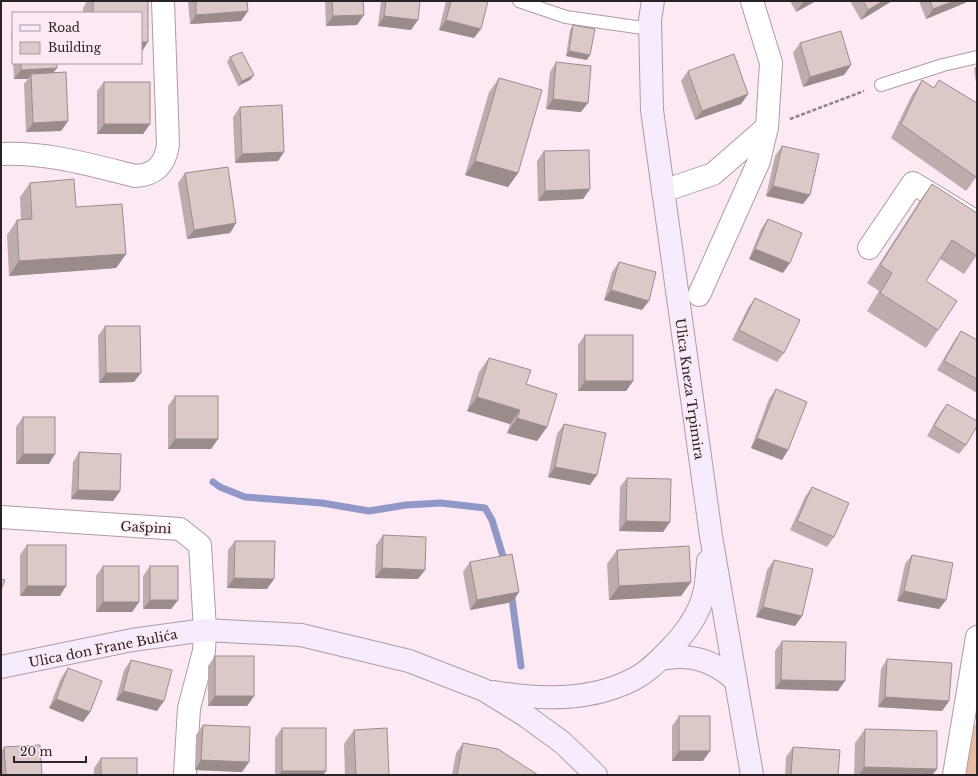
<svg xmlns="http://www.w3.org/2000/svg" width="978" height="776" font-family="'Libre Baskerville',serif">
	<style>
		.green { fill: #e9bca2 }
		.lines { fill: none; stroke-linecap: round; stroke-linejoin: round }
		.stream { stroke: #9197c6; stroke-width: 7 }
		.lane-casing { stroke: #ad9ca5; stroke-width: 14 }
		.street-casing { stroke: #ad9ca5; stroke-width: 24 }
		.secondary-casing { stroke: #ad9ca5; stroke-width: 24 }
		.path { stroke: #8f8389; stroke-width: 2.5; stroke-dasharray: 4 2; stroke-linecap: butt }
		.lane { stroke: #fff; stroke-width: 12 }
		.street { stroke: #fff; stroke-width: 22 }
		.secondary { stroke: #f7ecfe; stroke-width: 22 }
		.wall { fill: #beacac }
		.shaded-wall { fill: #9b8c8c }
		.building { fill: #ddc8c8; stroke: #9b8c8c }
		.labels { text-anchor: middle; stroke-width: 3; stroke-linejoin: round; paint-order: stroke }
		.street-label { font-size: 13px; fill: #292226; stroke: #fce9f3 }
	</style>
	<rect width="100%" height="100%" fill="#fce9f3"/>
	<path class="green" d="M973,725H977V775H966Z"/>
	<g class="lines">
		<g class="stream">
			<path d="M213,482L220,487L245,497L322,503L369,511L406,505L441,503L485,508L492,520L505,563"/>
			<path d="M511,591L521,666"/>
		</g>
		<defs>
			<g id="lane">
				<path d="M519,1L566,17L650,29"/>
				<path d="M881,85L943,65L977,57"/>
			</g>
			<g id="street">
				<path d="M1,154C47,152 91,165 135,176C156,175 165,164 168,145L163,1"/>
				<path d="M663,191L713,174L767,127"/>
				<path d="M869,248L913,183L977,222"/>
				<path d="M699,295L759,161L767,127L771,63L752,1"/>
				<path d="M1,517L180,529L200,545L205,630L204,651L189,708L185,775"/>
				<path d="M954,775L977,637"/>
			</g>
			<g id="secondary">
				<path d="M653,1L650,20L652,110L711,536L752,775"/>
				<path d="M661,659C690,653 714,660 736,681"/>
				<path d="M1,667L132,640L205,630L301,635L409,661L484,690L526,716L563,743L596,775"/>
				<path d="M494,692C539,700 592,701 634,679C648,672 658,661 669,650C682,637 693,623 700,606C706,592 707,576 708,561"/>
			</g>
		</defs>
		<use href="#lane" class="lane-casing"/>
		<use href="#street" class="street-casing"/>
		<use href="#secondary" class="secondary-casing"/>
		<path class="path" d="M790,119L864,91"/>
		<use href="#lane" class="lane"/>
		<use href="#street" class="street"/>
		<use href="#secondary" class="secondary"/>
	</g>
	<g class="wall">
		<path d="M87,1H148L141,13H83V8Z"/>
		<path d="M188,1H247L248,11L241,21L190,24Z"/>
		<path d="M325,1H363L357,25L326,26Z"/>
		<path d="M381,1H420L411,30L378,26Z"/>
		<path d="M446,1H488L474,38L439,30Z"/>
		<path d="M790,1H816L796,12Z"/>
		<path d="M850,1H892L861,20Z"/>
		<path d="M919,1H967L965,3L926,19Z"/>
		<path d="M573,25L587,60L566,56L570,30Z"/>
		<path d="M13,30V60L11,32Z"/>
		<path d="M800,43L851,65L844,75L803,87L793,53Z"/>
		<path d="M230,57L254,75L250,80L238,86L227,62Z"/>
		<path d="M556,62L581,112L546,109L550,72Z"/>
		<path d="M13,63H57L53,73L68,121L61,131L26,132L24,84L28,79H14Z"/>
		<path d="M977,65V89L974,69Z"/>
		<path d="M688,71L748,94L741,104L695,120L681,81Z"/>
		<path d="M499,78L518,173L508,187L465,175L489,92Z"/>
		<path d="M922,80L934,88L977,176L966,191L891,138L912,95Z"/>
		<path d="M104,82L150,124L143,134H97V91Z"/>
		<path d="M240,107L284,152L278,161L235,163L233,117Z"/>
		<path d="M782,146L803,204L766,196L775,156Z"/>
		<path d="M544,151L590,189L583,199L538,201L537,161Z"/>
		<path d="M185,173L236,223L230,233L187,239L178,183Z"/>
		<path d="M30,183L76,207L126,254L116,268L9,276L7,235L17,220H21L20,197Z"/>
		<path d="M932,184L977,255L964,274L940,259L926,281L938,330L926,348L867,311L879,291L867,283L919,202Z"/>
		<path d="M768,219L783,273L749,259L761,229Z"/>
		<path d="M619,262L642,310L604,300L612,272Z"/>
		<path d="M755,298L784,353L777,362L732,340L748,308Z"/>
		<path d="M105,326L134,382L99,383L98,336Z"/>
		<path d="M961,331L977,340V393L937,370L954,341Z"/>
		<path d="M585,335L633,381L626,391H578V345Z"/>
		<path d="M489,358L526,384L547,427L537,441L507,433L510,424L467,411L479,372Z"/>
		<path d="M776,389L788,450L782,460L751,448L769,399Z"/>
		<path d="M175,396L218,439L211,449H168V406Z"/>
		<path d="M947,404L966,445L959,454L927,436L940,413Z"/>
		<path d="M23,417L49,464H16V427Z"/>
		<path d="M564,424L590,485L548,477L557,434Z"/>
		<path d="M79,452L120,491L113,501L71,499L73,462Z"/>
		<path d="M627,478L670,522L663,532L619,531L620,487Z"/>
		<path d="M812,487L834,537L827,547L790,530L805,497Z"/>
		<path d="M383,535L418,579L375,578L376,545Z"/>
		<path d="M235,541L267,589L227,588L228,550Z"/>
		<path d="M27,545L60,596H20V555Z"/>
		<path d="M617,550L691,582L681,596L609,600L607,564Z"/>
		<path d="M912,555L946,600L939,609L897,601L905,564Z"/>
		<path d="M774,560L802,616L795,626L756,617L767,570Z"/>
		<path d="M470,562L519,592L512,602L470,610L463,572Z"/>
		<path d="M103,566L139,602L132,612H96V576Z"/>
		<path d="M150,566L178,600L171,609H143V576Z"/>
		<path d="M782,641L838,691L775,689V651Z"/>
		<path d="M215,656L254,696L247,706H208V666Z"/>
		<path d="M887,659L949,701L942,711L878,707L881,669Z"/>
		<path d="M131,660L157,711L116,700L124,670Z"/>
		<path d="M68,668L90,712L83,722L49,708L61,678Z"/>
		<path d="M679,716L703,761H672V726Z"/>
		<path d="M203,725L249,762L242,772L195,770L196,735Z"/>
		<path d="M282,728L326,771L323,775H275V738Z"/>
		<path d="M865,729L937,769L932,775H854L855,743Z"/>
		<path d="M354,730L389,775H345L344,744Z"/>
		<path d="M463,743L538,775H452L456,753Z"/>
		<path d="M4,747L42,775H1V752Z"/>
		<path d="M793,747L838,775H785L786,757Z"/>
		<path d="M101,758L137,775H94V768Z"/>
	</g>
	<g class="shaded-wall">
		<path d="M806,1H816L796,12L803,2Z"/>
		<path d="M883,1H892L861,20L868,10Z"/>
		<path d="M954,1H967L965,3L926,19L933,9Z"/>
		<path d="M248,11L241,21L190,24L196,15Z"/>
		<path d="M364,15L357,25L326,26L333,16Z"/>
		<path d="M384,16L418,20L411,30L378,26Z"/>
		<path d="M446,20L481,29L474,38L439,30Z"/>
		<path d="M141,42H148L141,53Z"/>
		<path d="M569,51L590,55L587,60L566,56Z"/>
		<path d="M851,65L844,75L803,87L810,77Z"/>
		<path d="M57,68L50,77L31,74L28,79H14L21,70Z"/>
		<path d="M254,75L250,80L238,86L242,81Z"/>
		<path d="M748,94L741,104L695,120L702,111Z"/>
		<path d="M553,99L588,103L581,112L546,109Z"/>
		<path d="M68,121L61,131L26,132L33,123Z"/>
		<path d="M104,124H150L143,134H97Z"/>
		<path d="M284,152L278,161L235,163L242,154Z"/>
		<path d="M475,161L518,173L508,187L465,175Z"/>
		<path d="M773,186L810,195L803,204L766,196Z"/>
		<path d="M590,189L583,199L538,201L545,191Z"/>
		<path d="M236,223L230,233L187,239L194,230Z"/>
		<path d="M755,249L790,263L783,273L749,259Z"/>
		<path d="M126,254L116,268L9,276L19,261Z"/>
		<path d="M611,290L649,301L642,310L604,300Z"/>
		<path d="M106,373H141L134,382L99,383Z"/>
		<path d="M585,381H633L626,391H578Z"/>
		<path d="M477,397L520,410L510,424L467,411Z"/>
		<path d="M517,418L547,427L537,441L507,433Z"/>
		<path d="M757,438L788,450L782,460L751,448Z"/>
		<path d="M175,439H218L211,449H168Z"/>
		<path d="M23,454H55L49,464H16Z"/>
		<path d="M555,467L597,475L590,485L548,477Z"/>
		<path d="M78,490L120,491L113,501L71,499Z"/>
		<path d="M626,521L670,522L663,532L619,531Z"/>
		<path d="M382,568L425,570L418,579L375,578Z"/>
		<path d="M234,578L274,579L267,589L227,588Z"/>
		<path d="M691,582L681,596L609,600L619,586Z"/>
		<path d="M27,586H66L60,596H20Z"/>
		<path d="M904,591L946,600L939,609L897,601Z"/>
		<path d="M519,592L512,602L470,610L477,600Z"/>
		<path d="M150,600H178L171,609H143Z"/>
		<path d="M103,602H139L132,612H96Z"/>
		<path d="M763,607L802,616L795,626L756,617Z"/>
		<path d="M781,680L845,681L838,691L775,689Z"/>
		<path d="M123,691L164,701L157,711L116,700Z"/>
		<path d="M215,696H254L247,706H208Z"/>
		<path d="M885,697L949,701L942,711L878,707Z"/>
		<path d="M56,699L90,712L83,722L49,708Z"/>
		<path d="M679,751H710L703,761H672Z"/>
		<path d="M201,760L249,762L242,772L195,770Z"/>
		<path d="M864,767L937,769L932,775H859Z"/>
		<path d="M282,771H326L323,775H279Z"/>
	</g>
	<g class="building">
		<path d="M93,1H148V42H141V13H93Z"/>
		<path d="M196,1H247L248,11L196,15Z"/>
		<path d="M332,1H363L364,15L333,16Z"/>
		<path d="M386,1H420L418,20L384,16Z"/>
		<path d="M451,1H488L481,29L446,20Z"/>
		<path d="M863,1H883L868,10Z"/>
		<path d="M930,1H954L933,9Z"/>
		<path d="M573,25L595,29L590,55L569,51Z"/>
		<path d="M841,31L851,65L810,77L800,43Z"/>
		<path d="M242,52L254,75L242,81L230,57Z"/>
		<path d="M734,54L748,94L702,111L688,71Z"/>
		<path d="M556,62L591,66L588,103L553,99Z"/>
		<path d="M21,63H57V68L21,70Z"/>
		<path d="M66,72L68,121L33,123L31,74Z"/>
		<path d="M499,78L542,90L518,173L475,161Z"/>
		<path d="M922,80L934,88L939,80L977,103V176L976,177L901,124Z"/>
		<rect x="104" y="82" width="46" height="42"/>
		<path d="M282,105L284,152L242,154L240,107Z"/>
		<path d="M782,146L819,154L810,195L773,186Z"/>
		<path d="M589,150L590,189L545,191L544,151Z"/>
		<path d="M228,167L236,223L194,230L185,173Z"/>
		<path d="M74,179L76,207L122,204L126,254L19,261L17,220L32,219L30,183Z"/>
		<path d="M932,184L977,213V256L952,240L926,281L957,301L938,330L880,293L892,273L880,265Z"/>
		<path d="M768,219L802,233L790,263L755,249Z"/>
		<path d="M619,262L656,272L649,301L611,290Z"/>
		<path d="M755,298L800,320L784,353L739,330Z"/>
		<path d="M105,326H140L141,373H106Z"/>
		<path d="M961,331L977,340V379L944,361Z"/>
		<rect x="585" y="335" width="48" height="46"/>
		<path d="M489,358L531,370L526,384L557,394L547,427L517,418L520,410L477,397Z"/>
		<path d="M776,389L807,402L788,450L757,438Z"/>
		<rect x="175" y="396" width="43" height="43"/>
		<path d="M947,404L977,421V426L966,445L934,426Z"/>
		<rect x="23" y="417" width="32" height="37"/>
		<path d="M564,424L606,433L597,475L555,467Z"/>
		<path d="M79,452L121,454L120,491L78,490Z"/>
		<path d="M627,478L671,479L670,522L626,521Z"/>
		<path d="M812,487L849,503L834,537L797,521Z"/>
		<path d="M383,535L426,537L425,570L382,568Z"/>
		<path d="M235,541H275L274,579L234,578Z"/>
		<rect x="27" y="545" width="39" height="41"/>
		<path d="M689,546L691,582L619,586L617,550Z"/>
		<path d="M512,554L519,592L477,600L470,562Z"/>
		<path d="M912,555L953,563L946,600L904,591Z"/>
		<path d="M774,560L813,569L802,616L763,607Z"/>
		<rect x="103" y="566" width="36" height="36"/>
		<rect x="150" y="566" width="28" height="34"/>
		<path d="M1,579L5,580L1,590Z"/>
		<path d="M782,641L846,642L845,681L781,680Z"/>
		<rect x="215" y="656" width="39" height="40"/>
		<path d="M887,659L952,663L949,701L885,697Z"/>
		<path d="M131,660L172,670L164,701L123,691Z"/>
		<path d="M68,668L102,681L90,712L56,699Z"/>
		<rect x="679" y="716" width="31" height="35"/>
		<path d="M203,725L250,727L249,762L201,760Z"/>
		<rect x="282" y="728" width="44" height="43"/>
		<path d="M387,728L389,775H356L354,730Z"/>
		<path d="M865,729L937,731V769L864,767Z"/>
		<path d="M463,743L498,749L538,775H457Z"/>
		<path d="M40,745L42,775H6L4,747Z"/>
		<path d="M793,747L840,750L838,775H791Z"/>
		<rect x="101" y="758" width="36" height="17"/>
	</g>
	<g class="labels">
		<g class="street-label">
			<text transform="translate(690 389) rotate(82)" y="5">Ulica Kneza Trpimira</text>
			<text transform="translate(146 527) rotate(3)" y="5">Gašpini</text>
			<text transform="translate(103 648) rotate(-11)" y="5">Ulica don Frane Bulića</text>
		</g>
	</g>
	<rect width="978" height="776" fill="none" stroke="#292226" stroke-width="4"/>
	<rect x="12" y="12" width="130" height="52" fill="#fce9f3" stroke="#a899a1"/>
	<rect x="20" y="25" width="20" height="6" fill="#f7ecfe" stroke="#a899a1"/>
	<text x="48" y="32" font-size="12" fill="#292226">Road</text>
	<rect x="20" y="42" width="20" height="12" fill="#ddc8c8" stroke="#a899a1"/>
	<text x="48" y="52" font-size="12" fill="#292226">Building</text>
	<path d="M14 756v6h72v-6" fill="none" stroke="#292226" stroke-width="2"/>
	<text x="20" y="756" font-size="12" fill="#292226" stroke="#fce9f3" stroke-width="3" paint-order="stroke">20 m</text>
</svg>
